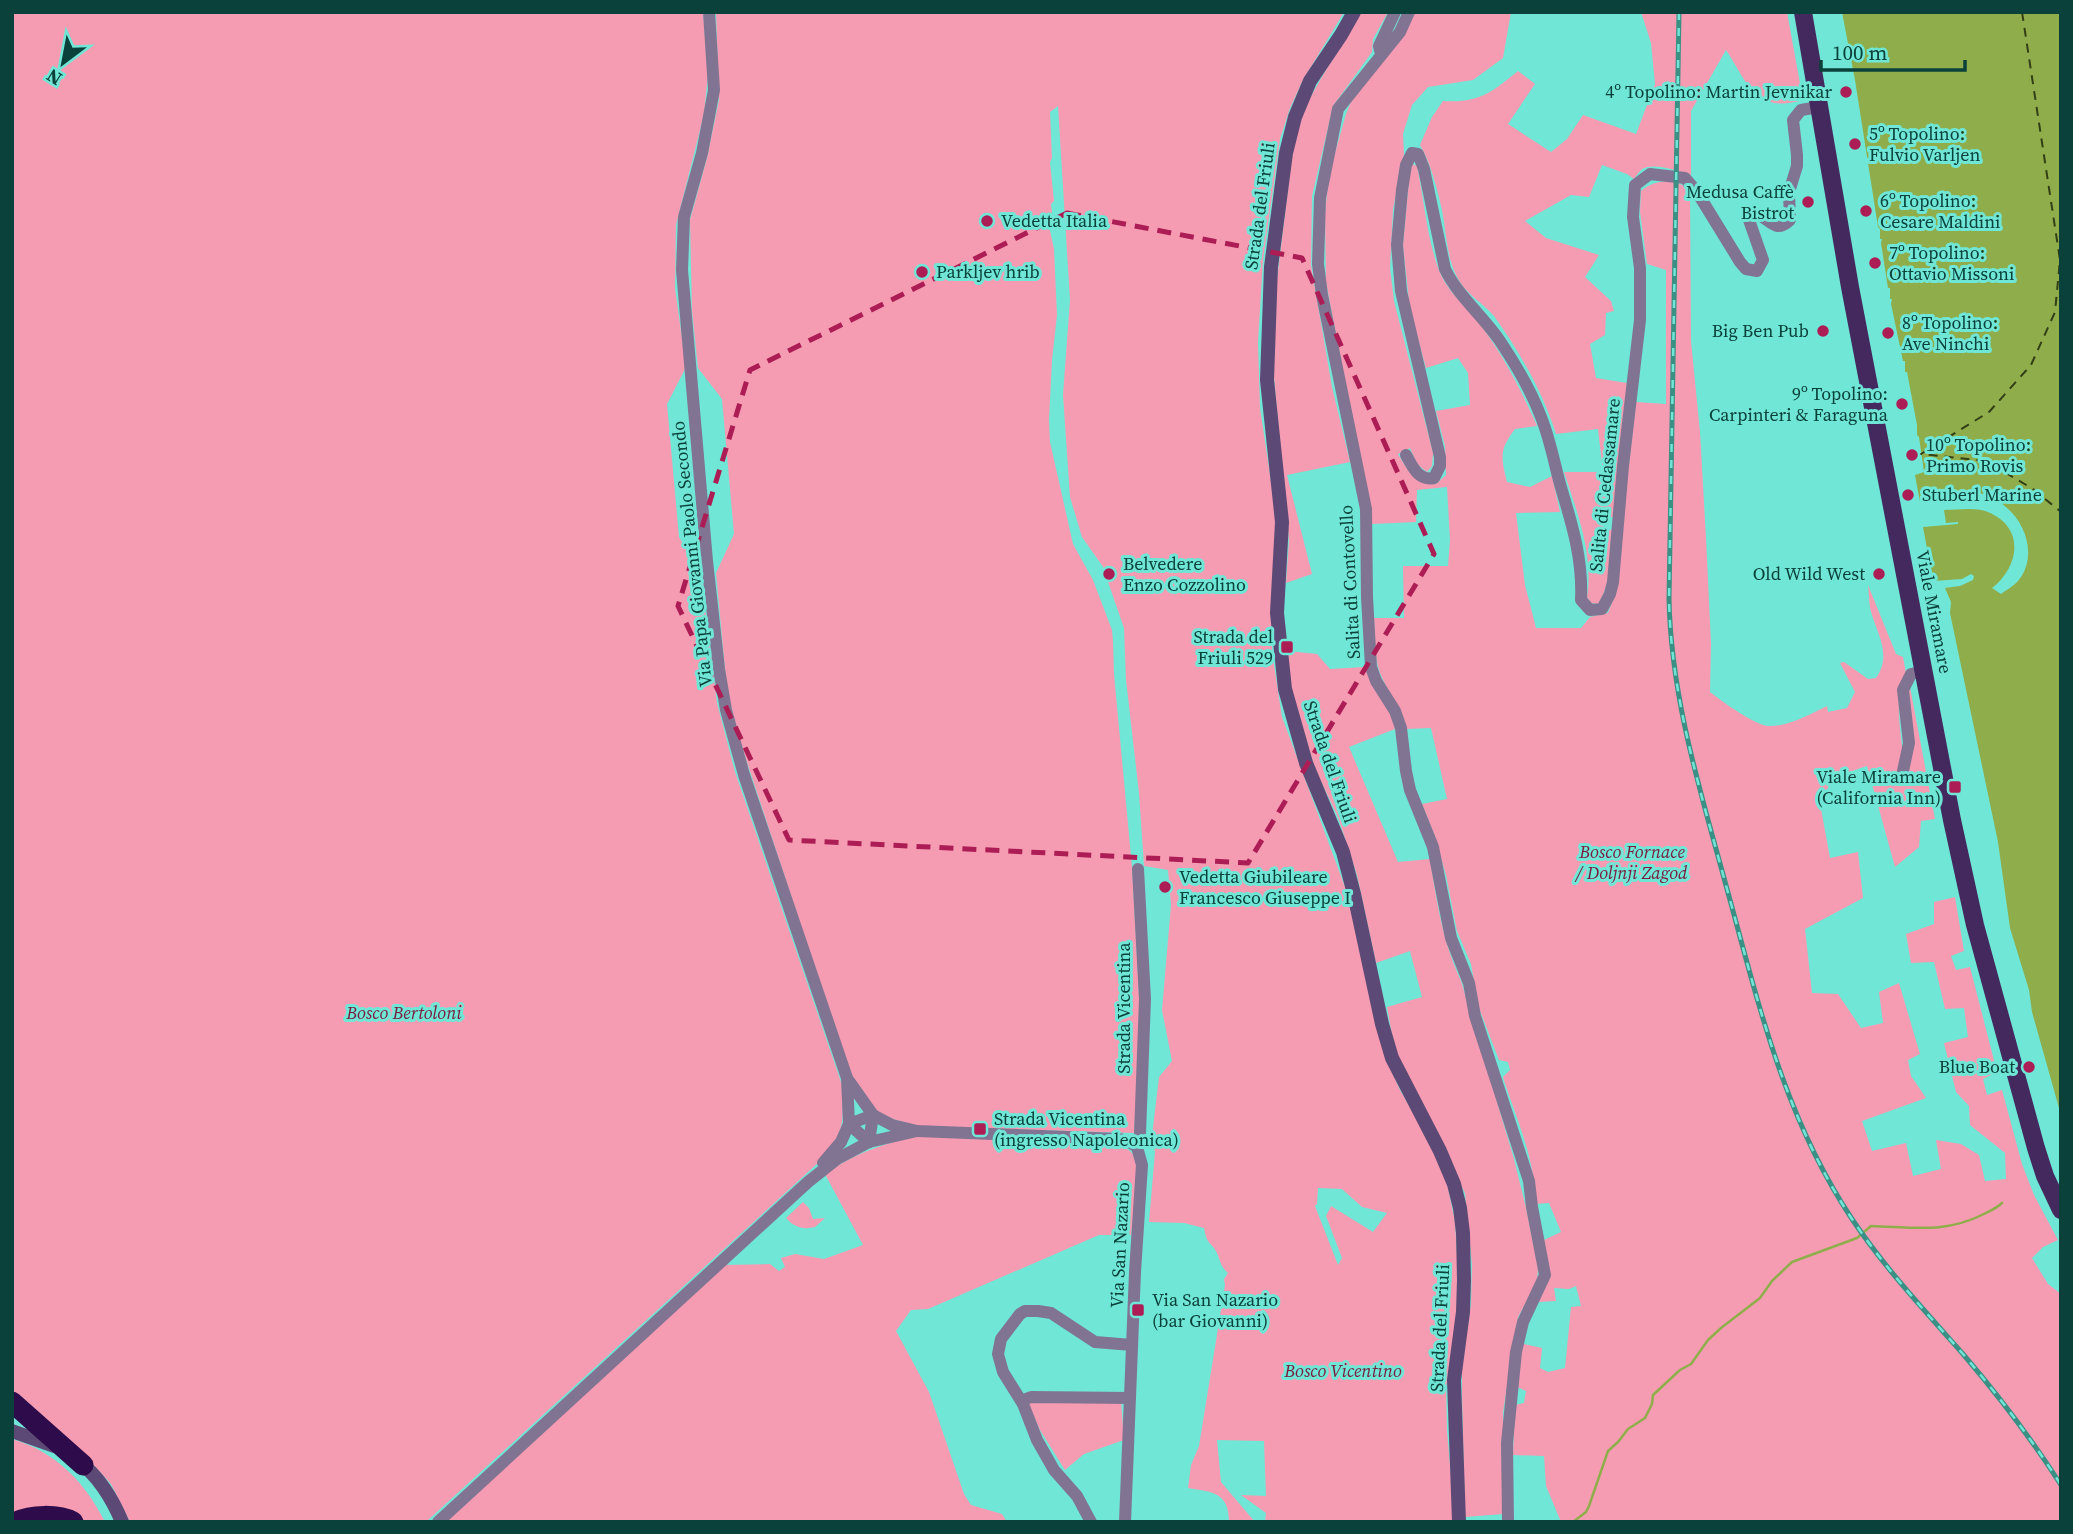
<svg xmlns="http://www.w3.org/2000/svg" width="2073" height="1534" font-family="'Source Serif 4',serif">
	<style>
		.green { fill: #f69cb2; fill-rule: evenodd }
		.water { fill: #8fae4b }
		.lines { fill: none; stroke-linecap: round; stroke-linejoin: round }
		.stream { stroke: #8fae4b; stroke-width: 2.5 }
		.ferry { stroke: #323f16; stroke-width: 2; stroke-dasharray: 9 7; stroke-linecap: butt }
		.street { stroke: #817493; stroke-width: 12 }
		.secondary { stroke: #5d4975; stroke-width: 14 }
		.primary { stroke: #43295e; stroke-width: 18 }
		.highway { stroke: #2e0b4b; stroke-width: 21 }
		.rail-casing { stroke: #3b9085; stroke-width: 5 }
		.rail { stroke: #70e6d7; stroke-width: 2.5; stroke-dasharray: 8; stroke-linecap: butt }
		.marked { fill: none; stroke: #ad1d55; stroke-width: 5; stroke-dasharray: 14 9; stroke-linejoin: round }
		.poi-dot { fill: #ad1d55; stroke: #70e6d7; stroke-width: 2.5 }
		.labels { text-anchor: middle; stroke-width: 6; stroke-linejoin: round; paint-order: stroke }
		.poi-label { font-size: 18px; fill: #0b413b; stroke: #70e6d7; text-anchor: start }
		.street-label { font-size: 18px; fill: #0b413b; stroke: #70e6d7 }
		.park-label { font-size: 18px; font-style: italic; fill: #791b3c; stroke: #70e6d7 }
	</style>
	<rect width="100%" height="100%" fill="#70e6d7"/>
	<g class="green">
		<path d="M12,12H703L708,74L704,114L676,225L675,288L686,367L667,404L679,537L701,575L717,703L735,772L842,1085C843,1127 846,1129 819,1162L426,1522H130L111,1484L78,1448L12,1390Z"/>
		<path d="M716,12H1344L1303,80L1290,108L1280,139L1263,260L1258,342L1260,408L1276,515L1272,652L1282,717L1352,906L1385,1056L1400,1090L1427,1136L1447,1183L1455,1222L1458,1272L1457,1321L1446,1387L1447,1431L1455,1522H1265L1266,1513L1241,1495L1266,1496L1264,1441L1217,1440L1221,1482L1255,1522H1229C1229,1492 1212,1492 1188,1488L1191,1465L1199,1446L1225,1285L1224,1279L1228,1273C1220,1266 1221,1262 1217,1253C1211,1241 1207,1246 1204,1228L1184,1223L1149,1222L1155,1152L1152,1136L1159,1077L1172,1061L1162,1010L1171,905L1168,870L1144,866L1139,793L1126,680L1124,628L1107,579L1114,576L1115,574L1112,570L1106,571L1082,537L1070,497L1063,395L1070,300L1058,106L1050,112L1052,158L1050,162L1054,201L1051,204L1053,222L1049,226L1054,249L1057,315L1052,360L1049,420L1050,442L1073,544L1093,580L1112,630L1113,641L1114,674L1132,867L1141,1032L1134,1133L918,1126L882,1116L853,1084L740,741L727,690L716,573L734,534L722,399L698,368L692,310L690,220L707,158L719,100ZM1318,1188L1342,1189L1362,1207L1387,1213L1373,1232L1331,1206L1326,1216L1342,1258L1338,1265L1315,1206L1317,1204Z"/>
		<path d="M1359,12H1388L1373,39L1372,52L1333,106L1312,196L1311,265L1332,387L1350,462L1287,475L1312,574L1286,583L1289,541L1274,377V318L1277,280L1292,156L1298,119Z"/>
		<path d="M1415,12H1511L1503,58L1473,80L1428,87L1412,105L1403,134L1404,154L1393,209L1390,268L1394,301L1433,453L1432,466L1427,472L1417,464L1410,448L1398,454C1408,471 1415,483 1436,484L1446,475L1445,446L1436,411L1470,405L1468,373L1458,358L1426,368L1410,310L1403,245L1410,169L1412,164L1417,166C1424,199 1428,248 1442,277C1450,293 1464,305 1476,319C1501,351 1521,389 1537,426L1515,429C1499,450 1501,457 1507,482L1530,487L1552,476L1560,512L1516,513L1525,585L1536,628H1581L1590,617L1608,613L1614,597L1636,402L1666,404V270L1647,264L1640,212L1641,191C1655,179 1676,177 1690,191L1691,341L1700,432L1706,538L1711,644L1710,692C1723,702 1753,724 1768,726C1788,727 1810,714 1827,706L1828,712L1847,708L1855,692L1840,663L1844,662L1868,679L1876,678C1893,654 1876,633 1870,608C1869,601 1869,593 1868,585L1896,654L1903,657L1906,673C1891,695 1904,748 1905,776L1907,691L1909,682L1935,819L1921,821L1919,847L1895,867L1867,766L1831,778L1821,809L1830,858L1858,852L1863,898L1805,929L1812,993L1838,994L1861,1028L1883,1023L1879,992L1899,983L1920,1054L1908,1060L1911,1076L1926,1098L1862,1121L1872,1151L1906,1143L1913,1176L1941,1169L1936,1140L1961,1144L1979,1155L1985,1181L2006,1179L2005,1153L1970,1125L1969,1106L1956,1092L1944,1043L1968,1037L1964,1008L1945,1009L1934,962L1911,963L1906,934L1934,924V902L1955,897L1964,951L1951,956L1956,970L1970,967L1997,1072L1983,1079L1987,1095L2002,1090L2022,1164L2034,1195L2058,1240L2043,1247L2032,1258L2048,1284L2061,1294V1522H1561L1546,1486L1544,1456L1513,1455L1515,1405L1524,1403L1526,1391L1517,1387L1520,1343L1542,1348L1540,1368L1548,1372L1565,1368L1571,1307L1581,1306L1576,1286L1569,1289L1554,1288L1556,1301L1538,1302L1550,1277L1544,1240L1561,1232L1549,1203L1534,1204C1538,1164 1515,1116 1503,1077L1510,1070L1508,1062L1499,1060L1479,1008L1471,964L1457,931L1446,875L1434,834L1422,804L1447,799L1431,728L1406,729C1401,708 1388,693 1380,673C1374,656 1375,636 1374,618H1404L1403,566H1448L1450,540L1447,487L1417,490L1416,522L1372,524L1326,282L1325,213L1329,174L1346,114L1354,95Z"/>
		<path d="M1641,12H1787L1803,100C1754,114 1748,83 1726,50L1691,111V175C1678,171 1655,162 1642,169C1641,170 1634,178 1634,179L1627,174L1602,165L1589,197L1571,195L1525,221L1546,238L1599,255L1585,277L1611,301L1614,311L1606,313L1605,335L1590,344L1596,378L1627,383L1613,517L1606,518L1605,529L1612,530C1610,554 1612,583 1598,604L1591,603L1587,597C1594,555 1577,512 1564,472H1603L1598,429L1556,434C1543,392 1519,351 1494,316C1484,304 1468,295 1460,282C1446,260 1447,235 1442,210C1437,188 1431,164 1420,145L1432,117L1443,101C1479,103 1491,93 1518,71L1535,84L1508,124L1551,152L1567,139L1583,115L1636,134L1655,84L1651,43Z"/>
		<path d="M1288,651L1317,654L1330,669L1365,667L1392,715L1395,729L1349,747L1398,862L1430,859C1437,903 1442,939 1461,981L1514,1159L1526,1208L1538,1267L1537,1283L1518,1317L1503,1412V1514L1465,1517L1462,1394V1365L1471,1304L1472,1265L1465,1193L1406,1080L1394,1046L1387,1007L1422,997L1410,951L1376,963L1357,875L1338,817L1315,769L1291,691Z"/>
		<path d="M916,1136L1115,1144C1123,1147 1129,1148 1134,1156C1142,1171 1133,1217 1131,1235H1099L928,1309L911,1310L896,1331L929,1392L964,1494L971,1505L1002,1514L1007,1522H445L724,1265L770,1264L779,1271L785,1267L781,1258L795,1254L824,1259L863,1245L825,1174C857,1152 879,1146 916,1136Z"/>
		<path d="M803,1202L809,1208L813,1219L825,1218L815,1227C803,1230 794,1227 786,1218Z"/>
		<path d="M1029,1401H1121L1124,1440L1084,1454L1065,1470L1040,1430L1028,1404Z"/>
		<path d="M12,1439C56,1452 85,1482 105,1522H86L69,1513L12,1514Z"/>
	</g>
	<path class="water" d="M1842,12H2061V1115L2032,1012L2029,990L2010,928L1998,842L1950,613L1951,602L1945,588L1960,586L1973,580L1974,576L1971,574L1962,579L1933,581L1923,527L1958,524V522L1946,523L1944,510C1958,510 1975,507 1988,512C2026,528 2019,567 1992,588L2001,594C2006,590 2014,586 2018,581C2037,558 2027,525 2007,508C1999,501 1994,496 1984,494C1964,490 1941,501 1920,502L1915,475L1924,472L1919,437L1917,435V425L1907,372H1905V361H1903L1891,304L1892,299H1890V288H1888L1881,243L1882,239H1880V229L1878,227L1855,80Z"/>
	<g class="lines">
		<path class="stream" d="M1573,1522L1586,1512L1589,1506L1608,1451L1618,1442L1628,1429L1645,1418L1652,1404L1653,1395L1680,1370L1691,1364L1708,1340L1721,1328L1760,1298L1772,1281L1792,1262L1857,1238L1871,1226C1913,1227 1944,1234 1984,1214C1990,1211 1997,1208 2002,1203"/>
		<path class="ferry" d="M2022,12L2060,260L2055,312L2031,365L1989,412L1921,454L1986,461L2033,489L2061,512"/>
		<g class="street">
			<path d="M709,12L714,90L702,153L684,217L682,270L707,561L719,669L726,710L744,775L847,1078L849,1124"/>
			<path d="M1409,12L1400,32L1338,109L1320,198L1318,264L1322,295L1366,509L1367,597L1371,667L1376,681L1395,711L1401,728L1406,771L1410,790L1433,847L1451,938L1469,983L1475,1016L1529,1181L1532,1207L1545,1275L1523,1322L1516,1352L1507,1443L1508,1522"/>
			<path d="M1381,54L1379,46L1395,12"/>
			<path d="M1406,455C1413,467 1418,481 1434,478L1440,466V457L1401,291L1397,245L1402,190L1406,165L1412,153L1418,154L1424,169L1445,269C1458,296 1483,316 1500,341C1516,365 1531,390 1541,417C1550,439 1554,462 1560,484C1572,524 1583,559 1581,600L1590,610L1602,609L1610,594L1613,582L1623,466L1640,320V268L1633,217L1635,185L1650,174L1685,178L1697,192L1740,262L1746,269L1757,271L1763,260L1749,220L1751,215L1757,214C1771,220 1775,234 1790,220L1789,192L1797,166V155L1793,120L1801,110L1819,107"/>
			<path d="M1903,771L1909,743L1903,690L1911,674L1924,671"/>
			<path d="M849,1081L873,1115"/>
			<path d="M849,1124L869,1142"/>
			<path d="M869,1142L873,1115"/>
			<path d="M1137,1147L1140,1134L1145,999L1138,869"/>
			<path d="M823,1163L841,1142L849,1124L873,1115L892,1125L917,1131L1120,1139L1129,1142L1137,1147"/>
			<path d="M1023,1404V1400L1031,1397L1130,1398"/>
			<path d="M438,1522L808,1182L837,1159L869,1142L917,1131"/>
			<path d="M1091,1522L1077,1496L1054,1470L1037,1440L1023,1404L1003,1372L998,1354L1001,1339L1020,1314L1025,1311H1038L1051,1313L1095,1342L1132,1345"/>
			<path d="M1125,1522L1135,1272L1142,1165L1137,1147"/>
		</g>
		<g class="secondary">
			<path d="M1354,12L1341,35L1310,81L1295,117L1286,153L1271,267L1267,380L1282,522L1277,613L1285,689L1306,763L1343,852L1354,894L1382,1024L1392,1058L1440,1151L1454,1184L1460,1208L1463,1233L1464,1280L1463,1312L1454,1380L1459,1522"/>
			<path d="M12,1431L54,1446"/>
			<path d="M77,1461C97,1473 113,1500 122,1522"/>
		</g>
		<path class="primary" d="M1803,12L1850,287L1952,820L1975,925L2036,1148L2045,1176L2061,1210"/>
		<g class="highway">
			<path d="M12,1402L83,1465"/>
			<path d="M16,1522C31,1515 58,1514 73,1522"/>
		</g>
		<defs>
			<path id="rail" d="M1679,12L1669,599C1671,699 1701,793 1727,889C1759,1005 1784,1117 1852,1219C1884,1267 1924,1310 1963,1354C1998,1395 2031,1438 2061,1485"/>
		</defs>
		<use href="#rail" class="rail-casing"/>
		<use href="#rail" class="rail"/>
	</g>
	<path class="marked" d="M1067,213L1302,258L1434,554L1248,863L789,840L678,606L750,370Z"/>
	<g class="poi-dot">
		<circle cx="1846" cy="92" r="7"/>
		<circle cx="1855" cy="144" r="7"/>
		<circle cx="1808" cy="202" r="7"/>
		<circle cx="1866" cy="211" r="7"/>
		<circle cx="987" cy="221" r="7"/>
		<circle cx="1875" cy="263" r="7"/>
		<circle cx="922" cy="272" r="7"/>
		<circle cx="1823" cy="331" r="7"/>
		<circle cx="1888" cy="333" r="7"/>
		<circle cx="1902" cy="404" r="7"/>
		<circle cx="1912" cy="455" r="7"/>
		<circle cx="1908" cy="495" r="7"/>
		<circle cx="1109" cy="574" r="7"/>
		<circle cx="1879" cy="574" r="7"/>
		<rect x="1280" y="640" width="14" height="14" rx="3.5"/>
		<rect x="1948" y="780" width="14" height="14" rx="3.5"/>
		<circle cx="1165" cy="887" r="7"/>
		<circle cx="2029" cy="1067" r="7"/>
		<rect x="973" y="1122" width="14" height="14" rx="3.5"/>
		<rect x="1131" y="1303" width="14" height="14" rx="3.5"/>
	</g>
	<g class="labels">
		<g class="poi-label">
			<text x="1832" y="98" text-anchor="end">4º Topolino: Martin Jevnikar</text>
			<text x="1869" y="140">5º Topolino:<tspan x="1869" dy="21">Fulvio Varljen</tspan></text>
			<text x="1794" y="198" text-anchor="end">Medusa Caffè<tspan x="1794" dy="21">Bistrot</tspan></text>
			<text x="1880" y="207">6º Topolino:<tspan x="1880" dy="21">Cesare Maldini</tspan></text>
			<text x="1001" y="227">Vedetta Italia</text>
			<text x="1889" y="259">7º Topolino:<tspan x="1889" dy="21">Ottavio Missoni</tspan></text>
			<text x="936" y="278">Parkljev hrib</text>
			<text x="1902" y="329">8º Topolino:<tspan x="1902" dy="21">Ave Ninchi</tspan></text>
			<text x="1809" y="337" text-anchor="end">Big Ben Pub</text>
			<text x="1888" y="400" text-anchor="end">9º Topolino:<tspan x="1888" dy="21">Carpinteri &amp; Faraguna</tspan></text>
			<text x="1926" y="451">10º Topolino:<tspan x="1926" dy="21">Primo Rovis</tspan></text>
			<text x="1922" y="501">Stuberl Marine</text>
			<text x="1123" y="570">Belvedere<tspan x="1123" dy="21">Enzo Cozzolino</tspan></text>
			<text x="1865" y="580" text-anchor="end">Old Wild West</text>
			<text x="1273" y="643" text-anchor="end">Strada del<tspan x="1273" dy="21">Friuli 529</tspan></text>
			<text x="1941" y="783" text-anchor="end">Viale Miramare<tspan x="1941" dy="21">(California Inn)</tspan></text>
			<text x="1179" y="883">Vedetta Giubileare<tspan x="1179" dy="21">Francesco Giuseppe I</tspan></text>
			<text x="2015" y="1073" text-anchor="end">Blue Boat</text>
			<text x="994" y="1125">Strada Vicentina<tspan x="994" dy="21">(ingresso Napoleonica)</tspan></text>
			<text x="1152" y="1306">Via San Nazario<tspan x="1152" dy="21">(bar Giovanni)</tspan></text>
		</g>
		<g class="street-label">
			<text transform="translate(1260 206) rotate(-82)" y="6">Strada del Friuli</text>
			<text transform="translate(1605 485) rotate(-84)" y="6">Salita di Cedassamare</text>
			<text transform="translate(692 554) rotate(-96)" y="6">Via Papa Giovanni Paolo Secondo</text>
			<text transform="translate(1350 582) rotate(-93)" y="6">Salita di Contovello</text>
			<text transform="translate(1934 612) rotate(79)" y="6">Viale Miramare</text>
			<text transform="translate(1330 762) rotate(71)" y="6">Strada del Friuli</text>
			<text transform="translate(1124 1008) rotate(-90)" y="6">Strada Vicentina</text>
			<text transform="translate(1120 1245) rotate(-87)" y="6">Via San Nazario</text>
			<text transform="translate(1440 1328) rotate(-87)" y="6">Strada del Friuli</text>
		</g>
		<g class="park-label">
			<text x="1632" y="858">Bosco Fornace<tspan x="1632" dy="21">/ Doljnji Zagod</tspan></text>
			<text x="404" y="1019">Bosco Bertoloni</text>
			<text x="1343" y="1377">Bosco Vicentino</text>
		</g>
	</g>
	<rect width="2073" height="1534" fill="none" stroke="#0b413b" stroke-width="28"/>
	<g transform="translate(63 63) rotate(212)" stroke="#70e6d7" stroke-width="5" paint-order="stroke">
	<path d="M0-5L12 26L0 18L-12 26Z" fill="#0b413b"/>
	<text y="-10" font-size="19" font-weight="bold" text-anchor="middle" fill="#0b413b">N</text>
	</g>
	<path d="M1821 60v10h144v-10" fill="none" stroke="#0b413b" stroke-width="3.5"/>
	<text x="1832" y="60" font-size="21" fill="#0b413b" stroke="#70e6d7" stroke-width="5" paint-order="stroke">100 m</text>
</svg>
